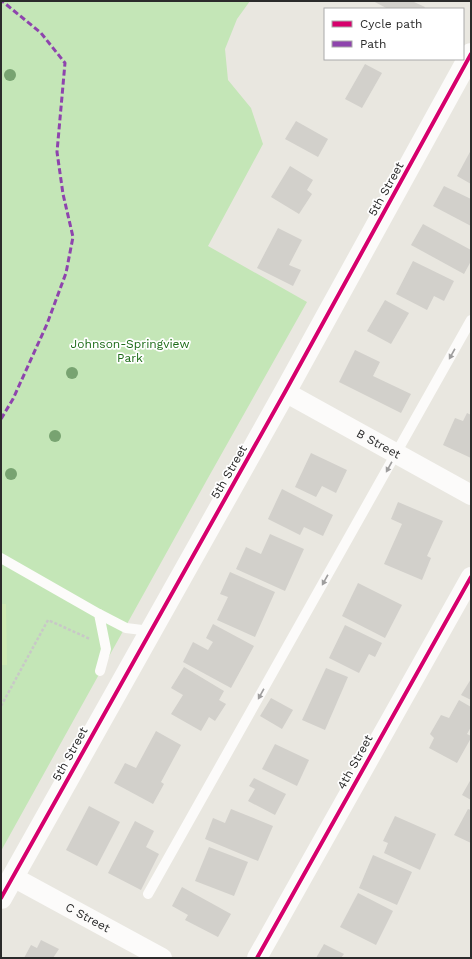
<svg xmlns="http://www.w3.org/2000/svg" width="472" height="959" font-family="'Work Sans',sans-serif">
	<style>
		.green { fill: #c4e6b7 }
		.pitch { fill: #cfebb5 }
		.building { fill: #d2d0cb }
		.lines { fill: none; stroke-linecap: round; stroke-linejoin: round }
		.path { stroke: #c8c8c7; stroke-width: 2.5; stroke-dasharray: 3 2; stroke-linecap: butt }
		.lane { stroke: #fcfbfa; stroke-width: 10 }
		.street { stroke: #fcfbfa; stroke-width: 20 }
		.secondary { stroke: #fcfbfa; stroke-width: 22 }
		.quiet { stroke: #8e44ad; stroke-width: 3; stroke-dasharray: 6 3; stroke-linecap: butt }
		.cycleway-casing { stroke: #fff; stroke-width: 6 }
		.cycleway { stroke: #d6006c; stroke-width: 4 }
		.tree { fill: #78a371 }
		.oneway { fill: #9e9d9d }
		.labels { text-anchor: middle; stroke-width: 3.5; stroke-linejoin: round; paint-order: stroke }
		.street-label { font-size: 12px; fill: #2b2b2b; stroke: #fff }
		.park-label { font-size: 12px; fill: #1c6b17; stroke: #fff }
	</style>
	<rect width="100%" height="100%" fill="#e9e7e0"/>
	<path class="green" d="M1,1H250L237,19L225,49L228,80L251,108L263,144L208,246L307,302L208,478L1,851Z"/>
	<path class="pitch" d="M1,604H6L7,665H1Z"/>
	<g class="building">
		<path d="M373,1H414V2L425,7L424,9H388Z"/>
		<path d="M365,64L382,73L362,108L345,99Z"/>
		<path d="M296,121L328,139L318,157L285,139Z"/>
		<path d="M471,150V184L457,176Z"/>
		<path d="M290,166L313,180L307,190L312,194L299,214L271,197Z"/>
		<path d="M444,186L471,199V226L433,206Z"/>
		<path d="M423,224L471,250V261L464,274L411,245Z"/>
		<path d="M278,228L302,240L289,265L301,270L293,286L257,268Z"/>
		<path d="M413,261L454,281L444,301L434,296L427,310L396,294Z"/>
		<path d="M385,300L409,313L391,344L367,331Z"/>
		<path d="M355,350L380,362L373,376L411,394L401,413L339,382Z"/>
		<path d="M467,413L471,415V458L443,445L455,418L463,421Z"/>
		<path d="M311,453L347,470L336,493L322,486L316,497L295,487Z"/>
		<path d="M282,489L333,515L323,536L304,527L300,535L268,519Z"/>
		<path d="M398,502L443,521L427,556L431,558L422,580L384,564L402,524L391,519Z"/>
		<path d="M270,534L304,549L285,591L236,569L246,547L261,554Z"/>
		<path d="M230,572L275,592L255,637L217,620L228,597L220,594Z"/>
		<path d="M358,583L402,605L385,638L342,616Z"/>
		<path d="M213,624L254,646L231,688L183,662L193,642L208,650L213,642L206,638Z"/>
		<path d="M345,625L382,643L375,657L369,654L359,673L329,658Z"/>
		<path d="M184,667L224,691L219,700L226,704L215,721L209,717L201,731L171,714L183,695L171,688Z"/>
		<path d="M326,668L348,677L325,730L302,720Z"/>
		<path d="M471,679V700L461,695Z"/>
		<path d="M271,698L293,710L282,729L260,716Z"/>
		<path d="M459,700L471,707V727L467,734L471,736V738L457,763L429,748L434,738L430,734L441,715L449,718Z"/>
		<path d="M156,731L181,745L161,782L164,784L153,804L114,783L125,763L136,768Z"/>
		<path d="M275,744L309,760L297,786L262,769Z"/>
		<path d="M254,778L286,794L275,815L248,801L255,789L249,786Z"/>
		<path d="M471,779V800L462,795Z"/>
		<path d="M89,806L120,822L97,866L66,850Z"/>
		<path d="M231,809L273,826L258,861L205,839L213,818L225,823Z"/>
		<path d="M468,809L471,810V843L454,835Z"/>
		<path d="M395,816L436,834L420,870L384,853L388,843L383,841Z"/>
		<path d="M135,821L154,831L146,847L159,854L141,890L108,873Z"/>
		<path d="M209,847L248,862L234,896L195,881Z"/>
		<path d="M373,855L412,872L397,905L359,888Z"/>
		<path d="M182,887L231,914L218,937L185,920L188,915L172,906Z"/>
		<path d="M358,893L393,911L376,945L340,927Z"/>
		<path d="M41,940L59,949L53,958H24L31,945L37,948Z"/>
		<path d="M324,944L344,954L341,958H316Z"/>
	</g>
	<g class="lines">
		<path class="path" d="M1,706L48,620L90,639"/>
		<g class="lane">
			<path d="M1,558L99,614L106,649L100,671"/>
			<path d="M99,614L126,628L150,631"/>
			<path d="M148,894L471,320"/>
		</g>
		<g class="street">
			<path id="s1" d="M285,392L471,495"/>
			<path id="s2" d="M13,877L162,958"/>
			<path d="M257,958L471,577"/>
		</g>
		<path class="secondary" d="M1,898L285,392L471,54"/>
		<path class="quiet" d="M1,419L13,399L47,324L66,273L73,237L63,194L57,152L65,63L41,33L2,1"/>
		<defs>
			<g id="cycleway">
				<path d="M1,898L285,392L471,54"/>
				<path d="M257,958L471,577"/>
			</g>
		</defs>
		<use href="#cycleway" class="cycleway-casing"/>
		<use href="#cycleway" class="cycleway"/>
	</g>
	<g class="tree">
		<circle cx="10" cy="75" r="6"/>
		<circle cx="72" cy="373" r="6"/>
		<circle cx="55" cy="436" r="6"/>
		<circle cx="11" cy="474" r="6"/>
	</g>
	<defs><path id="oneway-solid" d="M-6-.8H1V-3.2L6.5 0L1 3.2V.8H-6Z"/></defs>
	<g class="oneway">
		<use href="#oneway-solid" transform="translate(452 354) rotate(119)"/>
		<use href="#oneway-solid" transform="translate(389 467) rotate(119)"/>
		<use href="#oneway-solid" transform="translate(325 580) rotate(119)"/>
		<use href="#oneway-solid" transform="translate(261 694) rotate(119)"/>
	</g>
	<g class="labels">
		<g class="street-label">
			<text transform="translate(386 189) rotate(-61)" y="4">5th Street</text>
			<text dy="4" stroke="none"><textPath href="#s1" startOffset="107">B Street</textPath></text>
			<text transform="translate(229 472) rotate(-60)" y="4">5th Street</text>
			<text transform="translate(70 754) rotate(-61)" y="4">5th Street</text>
			<text transform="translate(355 762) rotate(-61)" y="4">4th Street</text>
			<text dy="4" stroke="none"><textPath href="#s2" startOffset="85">C Street</textPath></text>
		</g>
		<g class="park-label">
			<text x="130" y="348">Johnson-Springview<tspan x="130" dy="14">Park</tspan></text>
		</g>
	</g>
	<rect width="472" height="959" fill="none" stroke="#2b2b2b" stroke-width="4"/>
	<rect x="324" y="8" width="140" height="52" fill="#ffffff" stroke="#aaaaaa"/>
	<rect x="332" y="21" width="20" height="6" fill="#d6006c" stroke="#aaaaaa"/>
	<text x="360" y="28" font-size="12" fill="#2b2b2b">Cycle path</text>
	<rect x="332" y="41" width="20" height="6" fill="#8e44ad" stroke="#aaaaaa"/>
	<text x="360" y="48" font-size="12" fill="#2b2b2b">Path</text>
</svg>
